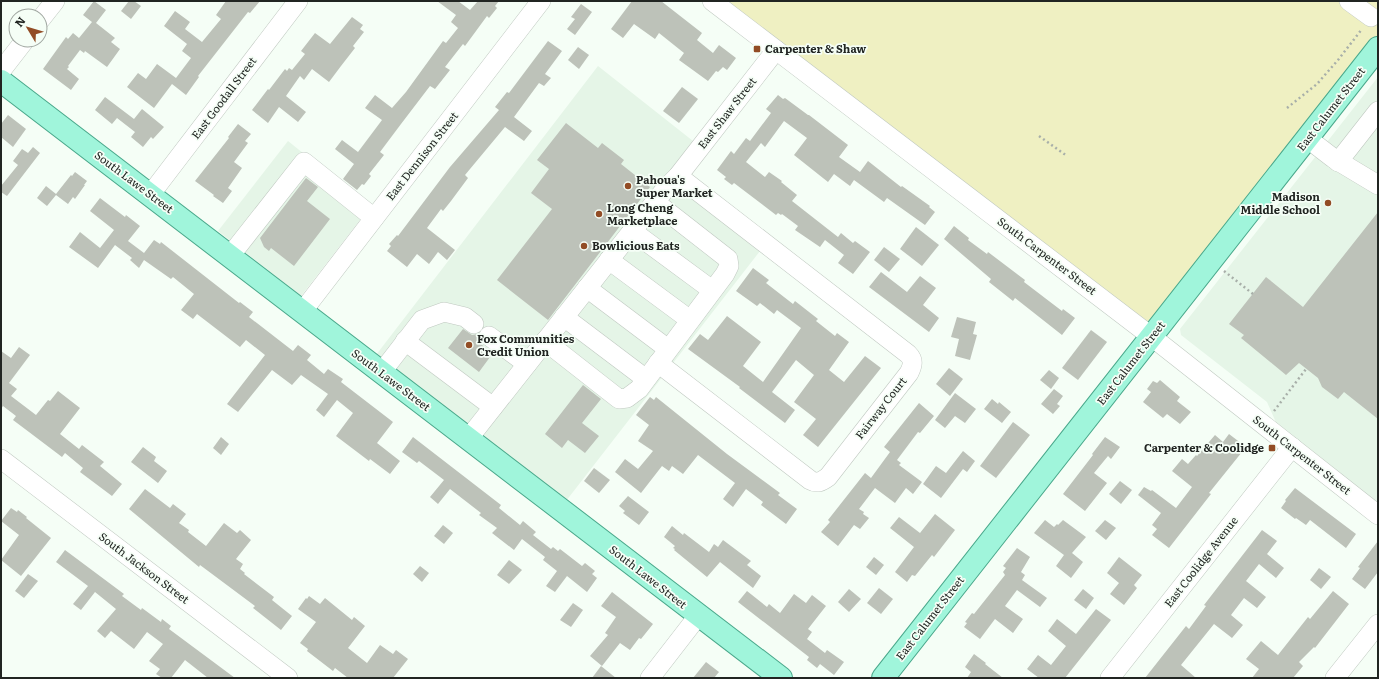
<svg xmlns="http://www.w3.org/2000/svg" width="1379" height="679" font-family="Literata,serif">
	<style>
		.built { fill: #e5f5e7 }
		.green { fill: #eff0c2 }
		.building { fill: #bdc2b9 }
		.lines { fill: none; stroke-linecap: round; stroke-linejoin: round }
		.minor-casing { stroke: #c0c9c1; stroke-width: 20 }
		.major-casing { stroke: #4aa88b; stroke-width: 24 }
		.path { stroke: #a8afa9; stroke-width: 2.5; stroke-dasharray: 2 3; stroke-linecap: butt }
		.minor { stroke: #fff; stroke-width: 19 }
		.major { stroke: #a0f5db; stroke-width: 22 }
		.poi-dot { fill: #924c25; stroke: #f5fef6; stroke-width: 1.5 }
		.labels { text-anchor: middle; stroke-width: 3.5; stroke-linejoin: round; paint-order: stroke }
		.poi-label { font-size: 11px; font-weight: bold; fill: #212522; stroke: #f5fef6; text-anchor: start }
		.street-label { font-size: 11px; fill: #212522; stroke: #f5fef6 }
	</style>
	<rect width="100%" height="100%" fill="#f5fef6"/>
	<g class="built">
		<path d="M598,66L693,141L666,176L760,251L566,501L376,355Z"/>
		<path d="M1378,77V504L1278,427L1267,402L1181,335L1180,329Z"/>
		<path d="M288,141L370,207L301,296L218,231Z"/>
	</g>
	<path class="green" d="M713,1H1378V49L1152,337Z"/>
	<g class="building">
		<path d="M94,1L106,10L96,23L115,38L111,42L120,49L107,67L85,51L84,53L80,50L68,66L69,67L67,69L79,79L71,90L43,69L66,37L68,39L73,33L79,38L92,22L83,15Z"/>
		<path d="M129,1H134L141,6L131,19L121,11Z"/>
		<path d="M226,1H260L250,13L248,12L198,76L199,77L186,95L172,84L154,108L127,87L138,73L146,79L157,64L176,78L191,58L182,51L187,44L164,26L175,11L190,22L185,29L202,42L221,19L216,15Z"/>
		<path d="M437,1H458L470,10L478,1H499L495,6L497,8L489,18L487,16L465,46L463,44L445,67L450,70L435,89L430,86L401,124L380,152L384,155L369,174L371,176L364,185L362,184L357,190L343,179L354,164L335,149L342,140L358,152L382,120L365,108L375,95L392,108L406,92L443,41L446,43L458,28L451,22L456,15Z"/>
		<path d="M632,1H661L702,33L697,40L713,53L719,45L736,58L727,70L723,67L718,72L716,71L708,81L679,60L684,53L659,33L655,39L634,24L623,38L611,29Z"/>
		<path d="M581,4L592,12L575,35L567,29L575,19L571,17Z"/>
		<path d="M352,17L363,25L360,29L364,32L353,46L355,48L341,66L329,82L312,69L304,80L300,76L286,96L306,112L298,122L279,107L268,123L252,110L268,89L269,90L285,69L287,71L289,68L292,70L305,54L301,51L315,33L330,44Z"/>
		<path d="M548,41L562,51L545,74L551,78L544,86L539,83L514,117L532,131L524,141L505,127L465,175L468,178L451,201L443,211L441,209L427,228L455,250L447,260L438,252L429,264L417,254L407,267L387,251L391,246L389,244L397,235L398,236L450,167L499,110L495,107L507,92L509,93Z"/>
		<path d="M578,47L589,55L579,69L568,60Z"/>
		<path d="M682,87L698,99L679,123L663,111Z"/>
		<path d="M778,95L783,99L785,98L808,115H809L848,145L839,157L860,172L868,161L901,187L902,186L930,206L929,207L935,212L925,225L887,198L884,202L854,180L850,186L834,174L828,182L794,155L807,138L784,121L765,147L761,143L746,162L765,177L769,172L782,181L781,182L797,195L792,201L838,237L841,233L853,243L855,241L870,252L853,274L838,263L844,255L825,240L820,247L795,230L798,226L782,214L781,215L778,213L776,215L734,183L732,185L724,179L726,177L717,170L731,151L734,154L746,138L750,141L771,113L766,109Z"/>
		<path d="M105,97L134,119L142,109L164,127L153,139L151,137L143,147L131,137L135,132L117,118L112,124L95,110Z"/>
		<path d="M8,115L26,129L13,147L1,137V124Z"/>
		<path d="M566,123L598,148L602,143L624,160L621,164L650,187L548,320L497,280L552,209L531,193L549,169L537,160Z"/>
		<path d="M238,124L251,134L245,141L248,143L234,162L242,168L228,188L232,191L223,203L213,196L214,195L195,181L229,138L228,137Z"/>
		<path d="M33,147L40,153L7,196L1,192V186L18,165L13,161L22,149L28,153Z"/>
		<path d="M75,172L87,181L84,185H85L75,199L73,197L68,204L56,195L47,206L37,198L46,186L56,194L71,175L72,176Z"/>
		<path d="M306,178L318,187L307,201L330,219L294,266L271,248L269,251L264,247L260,238Z"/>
		<path d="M100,198L125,217L126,215L140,226L128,241L144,253L154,240L160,244L161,242L239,303L240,302L253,312L249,317L293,351L298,345L311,355L307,360L324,374L328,369L343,379L341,382L393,422L377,443L400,461L390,474L370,459L369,461L336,436L353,413L337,400L324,417L316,410L328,394L301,375L292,385L272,370L238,412L227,404L265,355L246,340L240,347L197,314L193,319L181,310L194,294L173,277L171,279L144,260L139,268L130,260L132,258L115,245L98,268L69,247L80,232L100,248L114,230L90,211Z"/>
		<path d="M1378,212V419L1344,392L1338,399L1322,387L1318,378L1299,363L1286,375L1241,338L1244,335L1229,324L1266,277L1303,307Z"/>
		<path d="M954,226L969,238L968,240L987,254L988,252L1025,280L1024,282L1062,311L1063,309L1075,318L1062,335L1015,298L1013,301L989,282L991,279L944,239Z"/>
		<path d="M916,227L939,245L922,266L900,249Z"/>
		<path d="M884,247L900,259L889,272L874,260Z"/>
		<path d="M753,268L769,280L766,283L793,304L795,301L818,319L816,321L835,336L837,333L849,342L829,370L844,382L865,356L881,368L818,447L803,435L816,419L794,402L814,375L796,360L772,392L795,410L785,423L739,388L740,387L688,349L700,334L708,340L727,316L761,342L743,366L763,382L801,328L777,310L774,314L760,303L757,306L736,291Z"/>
		<path d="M881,272L907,292L920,276L936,288L923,305L939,318L929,332L869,287Z"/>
		<path d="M957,317L976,322L973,334L977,335L970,360L955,356L959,339L951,337Z"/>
		<path d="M463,329L472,335L478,334L479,340L482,345L493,353L479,372L448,348Z"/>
		<path d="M1091,330L1107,342L1078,380L1062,368Z"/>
		<path d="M19,347L30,355L9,383L17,389L11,396L36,415L48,400L50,401L58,391L80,408L60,434L79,449L82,445L104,462L100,466L122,484L112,496L80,472L83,468L65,453L62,457L29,432L13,420L16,416L3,406L1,409V351L11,358Z"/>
		<path d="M949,368L963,379L950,396L936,384Z"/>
		<path d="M1049,370L1059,378L1051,389L1040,380Z"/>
		<path d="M1160,380L1180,397L1177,401L1191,412L1180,424L1167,414L1163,418L1143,402L1151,392L1147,389L1153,381L1157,383Z"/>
		<path d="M583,385L601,399L582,423L599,436L585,453L568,440L562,448L545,434Z"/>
		<path d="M1054,389L1063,396L1057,404L1060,406L1053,414L1041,404Z"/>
		<path d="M955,393L976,409L965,423L955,416L945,428L935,420Z"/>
		<path d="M650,397L654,400L656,397L727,454L780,493L778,495L797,509L786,524L761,505L763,502L746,489L733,507L723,499L735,483L698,455L683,474L672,466L669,471L662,466L641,493L615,472L625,459L638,469L653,451L638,441L649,425L636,415Z"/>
		<path d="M992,399L998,404L999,402L1011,412L1002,423L984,409Z"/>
		<path d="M919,403L934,416L920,433L918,432L897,460L901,463L899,465L922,482L913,494L906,488L895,503L875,488L859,509L864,512L863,514L869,518L860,529L854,525L838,546L821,532L830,522L828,520L865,473L871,478L890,452L884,447Z"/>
		<path d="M1013,422L1030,435L996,478L980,466Z"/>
		<path d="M1229,434L1246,447L1209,493L1211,494L1169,548L1152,535L1157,529L1152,525L1161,513L1138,495L1144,487L1151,491L1152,490L1176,508L1192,487L1172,471L1182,459L1188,464L1196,455L1197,456L1215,435L1223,442Z"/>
		<path d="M221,437L229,444L221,455L213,448Z"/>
		<path d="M413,437L501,505L499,508L520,525L523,521L536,532L533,535L551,549L553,547L558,551L560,549L582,566L585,563L595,571L592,574L597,578L587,592L567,576L555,592L546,586L557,571L543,560L545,557L522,539L514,550L492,533L497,528L479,515L481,513L450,489L438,504L430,497L444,480L419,461L417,463L402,452Z"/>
		<path d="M1105,437L1120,447L1111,459L1108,456L1094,473L1107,483L1085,511L1063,494L1093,455L1092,454Z"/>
		<path d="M143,447L156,457L154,461L167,471L158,483L131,462Z"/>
		<path d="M963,451L975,461L967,472L963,469L941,498L923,484L936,466L946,473Z"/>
		<path d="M594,468L610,480L599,493L584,481Z"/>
		<path d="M1120,481L1132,490L1121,504L1109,494Z"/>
		<path d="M1295,488L1356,534L1346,548L1310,520L1306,525L1296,518L1295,519L1281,508L1286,501L1285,500Z"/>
		<path d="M145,489L170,508L173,504L186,514L179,523L189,530L188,532L206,546L224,523L237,533L240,530L251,540L236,559L243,564L240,569L245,573L244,574L274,597L272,600L292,616L281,630L253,608L255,606L200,565L199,567L129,509Z"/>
		<path d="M628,496L649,512L639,525L623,513L625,511L619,506Z"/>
		<path d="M11,508L17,512L18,510L27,517L26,518L51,538L21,576L1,560L19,535L1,521Z"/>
		<path d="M935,514L955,530L934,557L932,555L915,576L912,575L907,582L895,572L914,547L890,528L899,517L920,533Z"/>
		<path d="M1045,520L1054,527L1057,524L1058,525L1063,520L1086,537L1072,553L1083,562L1071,578L1056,566L1064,555L1034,533Z"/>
		<path d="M1105,520L1116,528L1106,540L1095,531Z"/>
		<path d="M443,525L453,533L444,544L434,536Z"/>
		<path d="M672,526L683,535L684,533L709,552L714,544L718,547L723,540L751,561L747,565L761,576L753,588L720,562L707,577L674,550L675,549L673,548L675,546L664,537Z"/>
		<path d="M1262,530L1277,541L1267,554L1284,568L1276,578L1259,564L1246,581L1266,597L1257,608L1244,598L1231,615L1243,625L1232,638L1214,624L1181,665L1196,678H1145L1186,626L1189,629L1206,606L1204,605Z"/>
		<path d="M1378,541V572L1365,589L1352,579L1360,568L1358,567Z"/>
		<path d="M1017,548L1030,557L1021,572L1025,575L1022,580L1047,598L1040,607L1017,590L1005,606L1023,619L1013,633L995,619L980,639L964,627L967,623L965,622L972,613L974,614L1005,575L1003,572L1006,568L1003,566Z"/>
		<path d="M65,550L124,594L122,596L141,610L142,608L161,622L162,619L171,626L169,629L235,678H208L185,660L171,678H162L156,674L160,669L149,661L163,644L147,632L134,649L111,631L105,638L97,631L116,609L95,592L81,610L73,604L88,586L56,562Z"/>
		<path d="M874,557L884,565L876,575L866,567Z"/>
		<path d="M1119,557L1142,575L1134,585L1137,588L1124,605L1110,594L1119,583L1107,573Z"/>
		<path d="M509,560L522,570L509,584L497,575Z"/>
		<path d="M420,566L429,573L422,582L413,574Z"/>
		<path d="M1319,568L1331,577L1321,589L1310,580Z"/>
		<path d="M28,574L38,581L24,598L15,591Z"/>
		<path d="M879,588L893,599L881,614L867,603Z"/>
		<path d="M849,589L861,599L849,612L838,602Z"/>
		<path d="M1083,589L1094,598L1086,609L1074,600Z"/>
		<path d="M747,591L767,607L769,604L780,613L794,594L806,603L812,595L826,606L808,629L812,632L807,639L825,653L827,650L844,662L834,675L820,664L817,668L807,660L809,657L738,602Z"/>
		<path d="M1333,591L1349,604L1315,648L1314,647L1299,662L1303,666L1293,678H1252L1259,669L1246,659L1261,641L1278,655L1308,617L1310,619Z"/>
		<path d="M612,592L653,624L641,639L639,638L630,650L620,643L602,666L590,656L608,635L605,633L616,617L601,606Z"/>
		<path d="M309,596L320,604L325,598L352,620L354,617L365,626L348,648L367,663L380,645L393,654L396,650L408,659L393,678H348L335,668L333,671L307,651L308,649L300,643L316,622L298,609L306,598L307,599Z"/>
		<path d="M573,603L583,610L571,627L560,620Z"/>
		<path d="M1096,609L1111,620L1065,678H1039L1027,669L1038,655L1051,665L1066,646L1048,631L1057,619L1076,634Z"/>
		<path d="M974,654L986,663L985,664L1003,678H967L971,672L965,667Z"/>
		<path d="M706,662L719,672L714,678H693Z"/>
		<path d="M601,666L616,678H592Z"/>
	</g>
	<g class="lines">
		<defs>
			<g id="minor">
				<path d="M712,1L1152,337L1378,515"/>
				<path d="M1349,1L1371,17"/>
				<path d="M40,20L55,1"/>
				<path d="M1,71L25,40"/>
				<path d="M1307,138L1333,158L1378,185"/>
				<path d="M1338,162L1378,111"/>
				<path d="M150,195L298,1"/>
				<path d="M632,231L712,290"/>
				<path d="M230,256L304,162L374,218"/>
				<path d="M609,260L690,320"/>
				<path d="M587,288L668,349"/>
				<path d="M302,312L541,1"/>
				<path d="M564,317L646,379"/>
				<path d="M489,336L527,364"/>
				<path d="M405,341L493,407"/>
				<path d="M545,341L619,399L627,398L639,389L725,274L729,266L728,259L655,202"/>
				<path d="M658,363L810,480C817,484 821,482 828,477L909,373C913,365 914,360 908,354L678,176"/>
				<path d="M381,373L422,320L444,312L465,317L474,324"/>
				<path d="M468,439L655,202L666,188L678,176L776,50"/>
				<path d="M1,459L288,678"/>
				<path d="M650,678L698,616"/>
				<path d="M1110,678L1292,447"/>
				<path d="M1335,678L1378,624"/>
			</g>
			<g id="major">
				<path d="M1,81L781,678"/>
				<path d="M883,678L1378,48"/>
			</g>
		</defs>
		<use href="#minor" class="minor-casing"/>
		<use href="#major" class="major-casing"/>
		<g class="path">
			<path d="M1287,108L1317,84L1338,60L1362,29"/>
			<path d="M1039,136L1067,156"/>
			<path d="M1224,271L1253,294"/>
			<path d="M1274,411L1306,369"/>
		</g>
		<use href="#minor" class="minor"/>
		<use href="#major" class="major"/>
	</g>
	<g class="poi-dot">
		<rect x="753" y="45" width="8" height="8" rx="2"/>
		<circle cx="628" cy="186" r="4"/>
		<circle cx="1328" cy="203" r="4"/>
		<circle cx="599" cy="214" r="4"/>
		<circle cx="584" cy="246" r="4"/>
		<circle cx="469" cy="345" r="4"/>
		<rect x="1268" y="444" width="8" height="8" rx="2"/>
	</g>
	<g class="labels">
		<g class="poi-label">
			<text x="765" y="53">Carpenter &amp; Shaw</text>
			<text x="636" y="184">Pahoua's<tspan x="636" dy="13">Super Market</tspan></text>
			<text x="1320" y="201" text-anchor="end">Madison<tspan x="1320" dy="13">Middle School</tspan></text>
			<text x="607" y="212">Long Cheng<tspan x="607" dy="13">Marketplace</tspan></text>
			<text x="592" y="250">Bowlicious Eats</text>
			<text x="477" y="343">Fox Communities<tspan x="477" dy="13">Credit Union</tspan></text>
			<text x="1264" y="452" text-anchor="end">Carpenter &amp; Coolidge</text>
		</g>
		<g class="street-label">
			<text transform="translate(224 98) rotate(-53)" y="4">East Goodall Street</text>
			<text transform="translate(1331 109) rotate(-52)" y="4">East Calumet Street</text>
			<text transform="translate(727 113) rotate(-52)" y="4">East Shaw Street</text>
			<text transform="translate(422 156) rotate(-52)" y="4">East Dennison Street</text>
			<text transform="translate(134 182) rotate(37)" y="4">South Lawe Street</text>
			<text transform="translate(1047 256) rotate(37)" y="4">South Carpenter Street</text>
			<text transform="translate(1131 363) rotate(-52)" y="4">East Calumet Street</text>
			<text transform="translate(391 380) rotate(37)" y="4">South Lawe Street</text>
			<text transform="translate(881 408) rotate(-52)" y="4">Fairway Court</text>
			<text transform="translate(1302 455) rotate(38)" y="4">South Carpenter Street</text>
			<text transform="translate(1201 562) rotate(-52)" y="4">East Coolidge Avenue</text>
			<text transform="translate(144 568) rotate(37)" y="4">South Jackson Street</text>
			<text transform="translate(648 577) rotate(38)" y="4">South Lawe Street</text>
			<text transform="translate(930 618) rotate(-52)" y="4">East Calumet Street</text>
		</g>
	</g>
	<rect width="1379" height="679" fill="none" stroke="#212522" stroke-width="4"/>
	<g transform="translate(28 28) rotate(308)"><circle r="19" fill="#f5fef6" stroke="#a0a7a1"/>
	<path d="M0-3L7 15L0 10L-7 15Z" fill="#924c25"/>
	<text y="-6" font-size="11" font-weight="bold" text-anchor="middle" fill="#212522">N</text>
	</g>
</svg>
